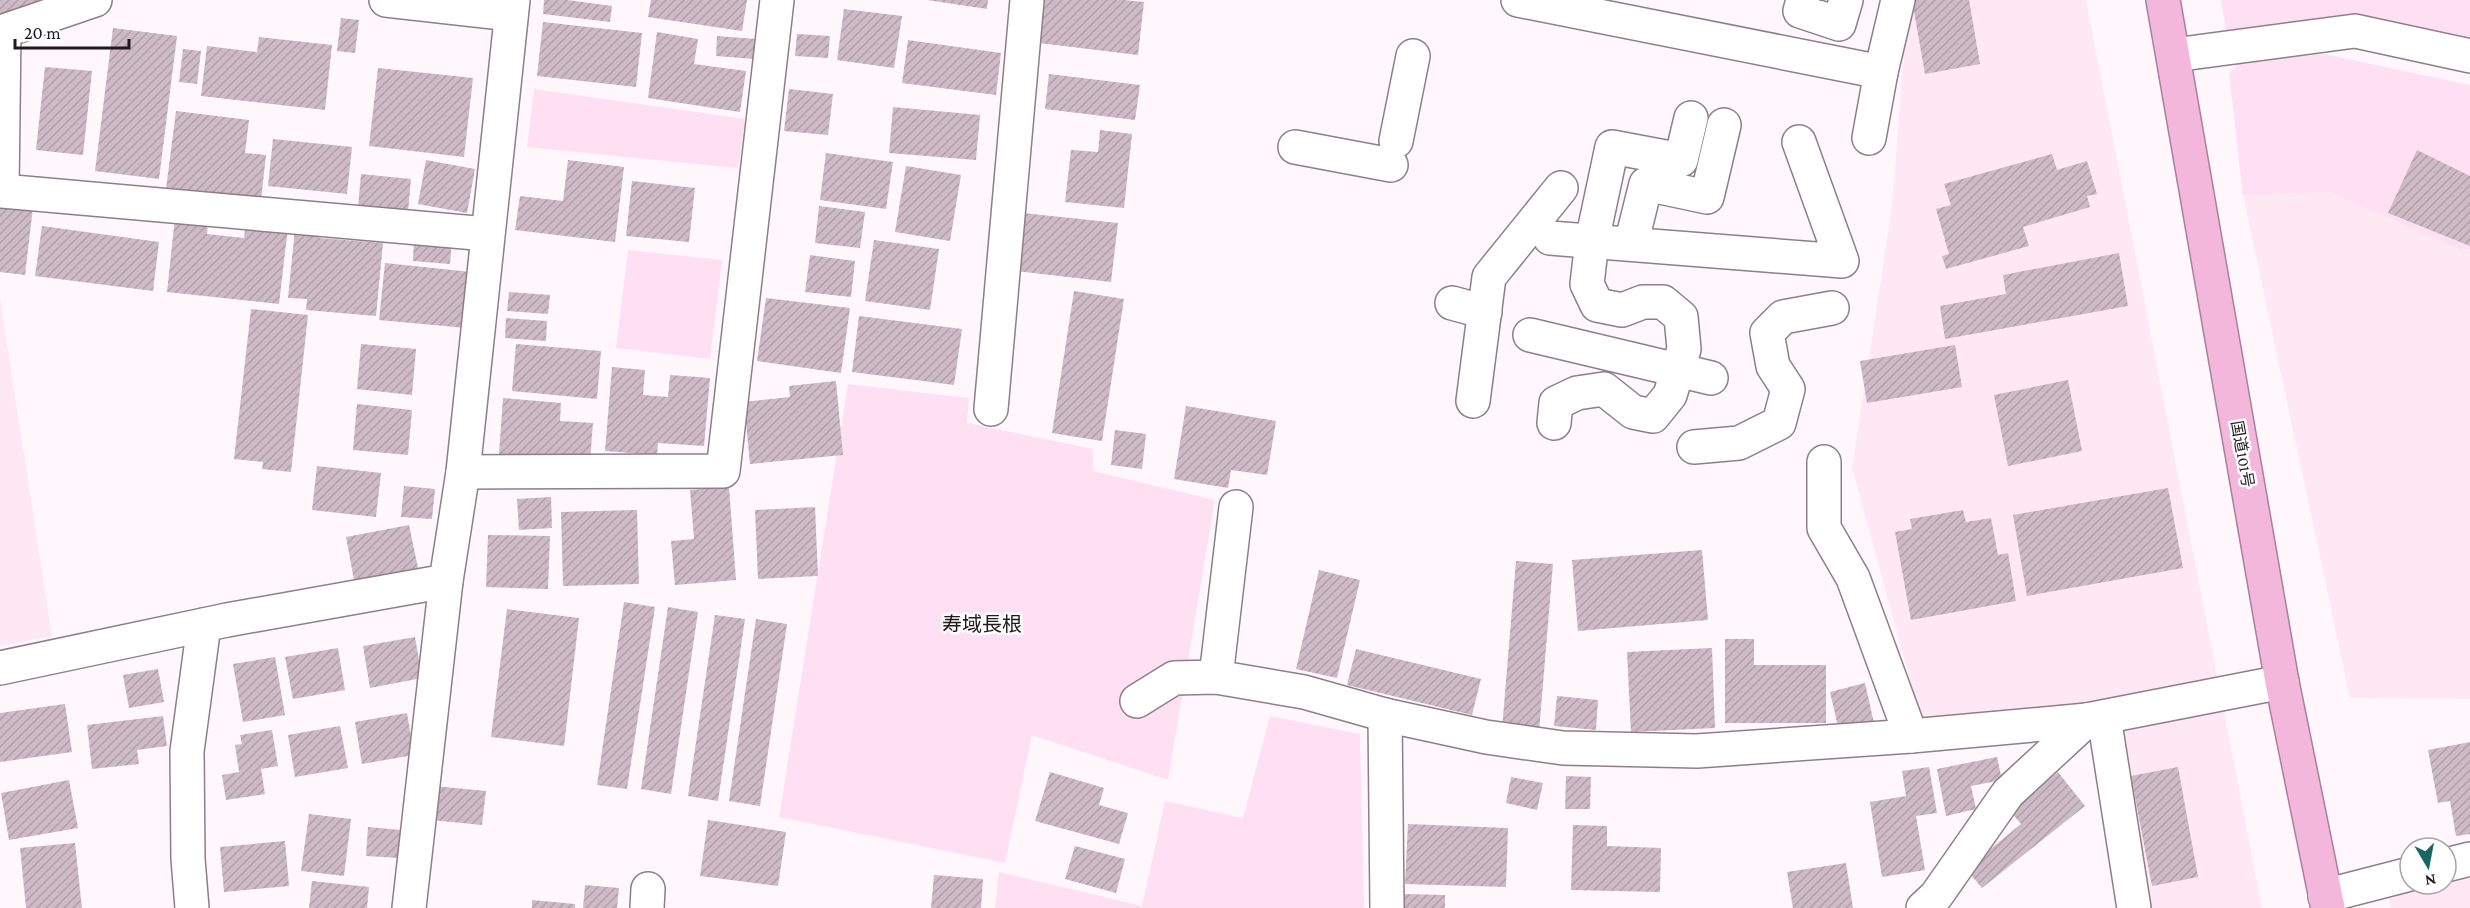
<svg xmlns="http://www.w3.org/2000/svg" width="2470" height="908" font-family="'Crimson Pro','Noto Sans JP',serif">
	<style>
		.built { fill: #fee8f4 }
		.grass { fill: #fee0f2 }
		.building { fill: url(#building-hatch) }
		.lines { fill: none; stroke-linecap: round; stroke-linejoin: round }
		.minor-casing { stroke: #8f7e88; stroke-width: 36 }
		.highway-casing { stroke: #aa8099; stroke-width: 36 }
		.minor { stroke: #fff; stroke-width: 33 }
		.highway { stroke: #f4b7dc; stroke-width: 33 }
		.labels { text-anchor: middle; stroke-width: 5; stroke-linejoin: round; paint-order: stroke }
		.street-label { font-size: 16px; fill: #20191d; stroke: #fff }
		.quarter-label { font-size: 20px; fill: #20191d; stroke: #fff }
	</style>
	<defs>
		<pattern id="building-hatch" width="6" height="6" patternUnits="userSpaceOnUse" patternTransform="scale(1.5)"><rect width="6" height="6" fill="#cdbac5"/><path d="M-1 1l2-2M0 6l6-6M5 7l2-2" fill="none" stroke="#b09fa9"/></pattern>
	</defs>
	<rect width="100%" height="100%" fill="#fff7fb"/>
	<g class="built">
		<path d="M1908,0H2086L2262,908H2115L2092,734L1929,749L1852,468L1892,207Z"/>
		<path d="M2331,192L2460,250L2470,249V699L2350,698L2243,195Z"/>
		<path d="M0,299L52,636L0,646Z"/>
		<path d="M2470,873V908H2391L2388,895L2429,884H2446V879Z"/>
	</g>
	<g class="grass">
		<path d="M2221,0H2470V46L2338,17L2226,30Z"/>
		<path d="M2324,54L2470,85V249L2460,250L2331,192L2243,195L2229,74L2241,61Z"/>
		<path d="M534,89L745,119L738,168L527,147Z"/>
		<path d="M628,250L722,260L710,359L616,348Z"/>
		<path d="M848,384L969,398L967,423L1093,449V471L1215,500L1168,780L1032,735L1005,863L779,817Z"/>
		<path d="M1270,716L1360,734L1364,908H995L999,872L1142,906L1165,801L1243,818Z"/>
	</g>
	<g class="building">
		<path d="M0,0H53L0,16Z"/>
		<path d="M544,0H567L612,6L610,22L543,14Z"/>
		<path d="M651,0H747L742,31L648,17Z"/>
		<path d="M927,0H988L987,9Z"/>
		<path d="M1044,0H1124L1144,2L1138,55L1039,43Z"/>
		<path d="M1912,0H1969L1980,64L1925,74Z"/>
		<path d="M844,9L902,16L894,68L837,60Z"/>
		<path d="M341,18L359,20L355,53L337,51Z"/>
		<path d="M543,22L642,33L636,87L537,76Z"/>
		<path d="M113,28L177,36L159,179L95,171Z"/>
		<path d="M657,32L698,39L694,64L746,71L740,112L648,98Z"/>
		<path d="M797,34L830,36L828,58L795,56Z"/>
		<path d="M717,36L756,39L754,59L716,56Z"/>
		<path d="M259,37L332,45L325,110L201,96L207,46L257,52Z"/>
		<path d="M908,40L1001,53L996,95L902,83Z"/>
		<path d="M183,49L201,51L197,84L179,82Z"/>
		<path d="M45,67L92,71L83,155L36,150Z"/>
		<path d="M378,68L473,78L464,157L369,146Z"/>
		<path d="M1049,74L1140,85L1135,120L1045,109Z"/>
		<path d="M789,89L833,94L828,135L784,131Z"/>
		<path d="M893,107L980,115L976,160L889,153Z"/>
		<path d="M176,111L249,120L245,153L266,155L261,200L166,189Z"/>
		<path d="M1100,130L1132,134L1124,208L1065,202L1071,150L1098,152Z"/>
		<path d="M273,139L352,147L347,194L268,186Z"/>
		<path d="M2417,150L2470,176V246L2388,213Z"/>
		<path d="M826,153L893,162L886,209L820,200Z"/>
		<path d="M2052,154L2057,170L2087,161L2097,194L2087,196L2090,207L2023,227L2029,246L1946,269L1942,256L1949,254L1936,209L1951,205L1944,184Z"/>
		<path d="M426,160L475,169L467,213L418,204Z"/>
		<path d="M568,160L624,167L615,242L515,230L520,196L563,201Z"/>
		<path d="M906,166L961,175L950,241L895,232Z"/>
		<path d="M361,174L411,179L408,212L358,208Z"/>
		<path d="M632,181L695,188L689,242L626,236Z"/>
		<path d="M0,195L34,199L25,275L0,272Z"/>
		<path d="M819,206L865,212L860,248L815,243Z"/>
		<path d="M176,208L209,211L207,234L244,238L246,222L288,227L279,304L167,292Z"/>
		<path d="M1023,213L1118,223L1111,282L1016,271Z"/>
		<path d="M296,219L321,221L319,238L383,243L376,316L306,310L307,299L288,298Z"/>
		<path d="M42,226L159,242L153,291L35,276Z"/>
		<path d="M414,235L452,238L450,264L413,261Z"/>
		<path d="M874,240L939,249L930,310L865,301Z"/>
		<path d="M2119,253L2128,306L1945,339L1940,306L2006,294L2003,275Z"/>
		<path d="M810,255L855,261L851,297L805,292Z"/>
		<path d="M385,263L471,272L466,328L379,320Z"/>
		<path d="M1074,291L1124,299L1102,441L1052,433Z"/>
		<path d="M509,292L550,295L548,314L507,311Z"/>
		<path d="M766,298L850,308L841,373L757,361Z"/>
		<path d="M251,309L308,315L291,472L262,469L263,462L234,459Z"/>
		<path d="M859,316L962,329L954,385L852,372Z"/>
		<path d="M506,318L547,321L546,341L505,338Z"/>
		<path d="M361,344L416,349L412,395L357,389Z"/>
		<path d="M516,344L601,351L597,399L512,391Z"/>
		<path d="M1955,345L1962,387L1867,403L1860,361Z"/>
		<path d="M612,367L645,370L643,395L668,397L670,375L710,378L704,446L658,443L657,455L605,451Z"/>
		<path d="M2068,380L2082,451L2008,466L1994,395Z"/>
		<path d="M836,381L843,455L750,464L744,402L790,397L789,386Z"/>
		<path d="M503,398L561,403L560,421L593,423L590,461L499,454Z"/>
		<path d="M357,404L412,410L408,455L353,450Z"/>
		<path d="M1186,406L1276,421L1267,475L1231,470L1228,488L1174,479Z"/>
		<path d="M1115,430L1146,434L1142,469L1111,465Z"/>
		<path d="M317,466L381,473L376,517L312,510Z"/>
		<path d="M404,486L435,489L432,519L401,517Z"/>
		<path d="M729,487L736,580L675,585L671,541L694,539L690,490Z"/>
		<path d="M2168,488L2183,568L2027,596L2013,515Z"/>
		<path d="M551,497L552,528L519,530L517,499Z"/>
		<path d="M815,507L818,576L758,579L755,510Z"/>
		<path d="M637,510L639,584L563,586L561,512Z"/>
		<path d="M1963,510L1966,522L1991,518L1998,555L2008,553L2016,601L1911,620L1895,532L1912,529L1910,519Z"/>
		<path d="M409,525L418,568L354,580L346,537Z"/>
		<path d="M488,535L550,536L548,589L486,587Z"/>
		<path d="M1702,550L1708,620L1578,631L1572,560Z"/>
		<path d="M1516,561L1553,564L1539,732L1502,729Z"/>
		<path d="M1319,570L1360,580L1337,678L1296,669Z"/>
		<path d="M624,602L655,607L627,789L597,785Z"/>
		<path d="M668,607L698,612L671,794L641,789Z"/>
		<path d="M507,609L579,618L564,746L491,737Z"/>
		<path d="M715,615L745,619L718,801L688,796Z"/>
		<path d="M756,619L787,624L760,806L729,801Z"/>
		<path d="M415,637L422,678L370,688L363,646Z"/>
		<path d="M1725,639H1754V665H1826V723H1725Z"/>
		<path d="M338,648L345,690L293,699L285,657Z"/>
		<path d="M1712,648L1715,728L1631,732L1627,652Z"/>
		<path d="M1356,649L1481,679L1472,715L1347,685Z"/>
		<path d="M275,657L285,715L243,722L233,664Z"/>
		<path d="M158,669L164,702L129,708L123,675Z"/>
		<path d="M1865,683L1874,723L1839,731L1830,692Z"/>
		<path d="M1557,696L1598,700L1596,730L1554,726Z"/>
		<path d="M65,704L72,752L0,762V713Z"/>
		<path d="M407,713L414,755L362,764L355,722Z"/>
		<path d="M163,716L167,746L137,750L139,764L92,769L87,725Z"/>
		<path d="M340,726L348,768L295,777L288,735Z"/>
		<path d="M272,730L278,766L261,769L265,794L226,800L222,775L239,772L235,745L242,744L240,735Z"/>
		<path d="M2470,742V834L2456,836L2450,801L2438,803L2428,750Z"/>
		<path d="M1997,757L2002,780L1971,786L1976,809L1946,816L1937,769Z"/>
		<path d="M1929,767L1937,813L1916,816L1925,870L1882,877L1870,802L1906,796L1902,771Z"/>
		<path d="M2178,767L2198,877L2152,886L2131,776Z"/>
		<path d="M1050,772L1104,788L1099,805L1128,813L1119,844L1035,821Z"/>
		<path d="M2058,772L2085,806L1982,888L1966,869L2021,824L2010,811Z"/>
		<path d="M1566,776L1591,777L1590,809H1565Z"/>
		<path d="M1511,777L1543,783L1537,810L1506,803Z"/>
		<path d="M69,780L78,828L9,840L1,793Z"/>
		<path d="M434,786L486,791L482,825L431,820Z"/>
		<path d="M309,814L351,819L344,876L301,871Z"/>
		<path d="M708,820L786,832L778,886L700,876Z"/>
		<path d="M1408,824L1508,828L1506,887L1405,884Z"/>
		<path d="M1573,825L1607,826V846L1661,848L1660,892L1571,890Z"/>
		<path d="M368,827L401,830L399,858L366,856Z"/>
		<path d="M285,841L289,886L224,892L220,847Z"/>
		<path d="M75,843L82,908H26L20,848Z"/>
		<path d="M1075,846L1125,859L1116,893L1065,879Z"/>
		<path d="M1846,863L1853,908H1793L1787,872Z"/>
		<path d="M934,875L983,879L981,908H931Z"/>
		<path d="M312,881L369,887L367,908H309Z"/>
		<path d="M585,885L619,888L617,908H583Z"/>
		<path d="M1404,894L1445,895V908H1404Z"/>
		<path d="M532,900L575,904V908H532Z"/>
	</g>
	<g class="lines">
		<defs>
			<g id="minor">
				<path d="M95,0L4,31L2,191L487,234"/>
				<path d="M386,0L511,14"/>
				<path d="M513,0L463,472L723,471L777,0"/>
				<path d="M1518,0L1881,72L1869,138"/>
				<path d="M1803,0L1800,11L1839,24L1846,0"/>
				<path d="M2174,55L2355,31L2470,56"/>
				<path d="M1881,72L1898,0"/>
				<path d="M1396,141L1413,56"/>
				<path d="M1295,147L1391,165"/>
				<path d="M1550,238L1842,261L1799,142"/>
				<path d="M1631,244L1646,184L1707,197L1724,125"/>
				<path d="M1452,303L1485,312"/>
				<path d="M1530,335L1711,378"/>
				<path d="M1473,401L1489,277L1561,188"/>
				<path d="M991,409L1027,0"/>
				<path d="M1554,423L1556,403L1577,393L1604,389L1633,412L1653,416L1670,395L1684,349L1681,317L1663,302H1643L1622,310L1597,305L1587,284L1592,241L1612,147L1681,160L1691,118"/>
				<path d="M1694,447L1739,443L1779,423L1788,389L1773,366L1767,333L1783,317L1832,308"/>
				<path d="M1824,462V528L1853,578L1911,736L2087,720"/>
				<path d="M0,668L227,620L446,581L463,472"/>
				<path d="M1216,677L1236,507"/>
				<path d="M1137,701L1174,678L1216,677L1304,692L1385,715L1486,737L1563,748L1697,751L1911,736"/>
				<path d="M1385,715L1387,908"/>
				<path d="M2104,717L2134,908"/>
				<path d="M2446,865L2470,859"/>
				<path d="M2325,896L2410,874"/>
				<path d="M192,908L188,859L187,751L204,625"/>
				<path d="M409,908L446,581"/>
				<path d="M647,908L648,889"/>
				<path d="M1923,908L1936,896L2008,793L2087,720L2282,682"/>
			</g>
			<path id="highway" d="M2163,0L2282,682L2328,908"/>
		</defs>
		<use href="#minor" class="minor-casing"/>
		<use href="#highway" class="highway-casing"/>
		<use href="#minor" class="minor"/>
		<use href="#highway" class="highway"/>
	</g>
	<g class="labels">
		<g class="street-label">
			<text transform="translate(2243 454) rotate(80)" y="6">国道101号</text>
		</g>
		<g class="quarter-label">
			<text x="982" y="631">寿域長根</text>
		</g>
	</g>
	<g transform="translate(2428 866) rotate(170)"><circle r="28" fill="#ffffff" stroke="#a6a3a5" stroke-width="1.5"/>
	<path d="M0-4.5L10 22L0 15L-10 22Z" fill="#196665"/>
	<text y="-9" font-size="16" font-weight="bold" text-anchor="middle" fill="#20191d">N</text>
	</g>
	<path d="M15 39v9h114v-9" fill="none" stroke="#20191d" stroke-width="3"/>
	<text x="24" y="39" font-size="18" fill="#20191d" stroke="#ffffff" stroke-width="4.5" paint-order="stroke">20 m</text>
</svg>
